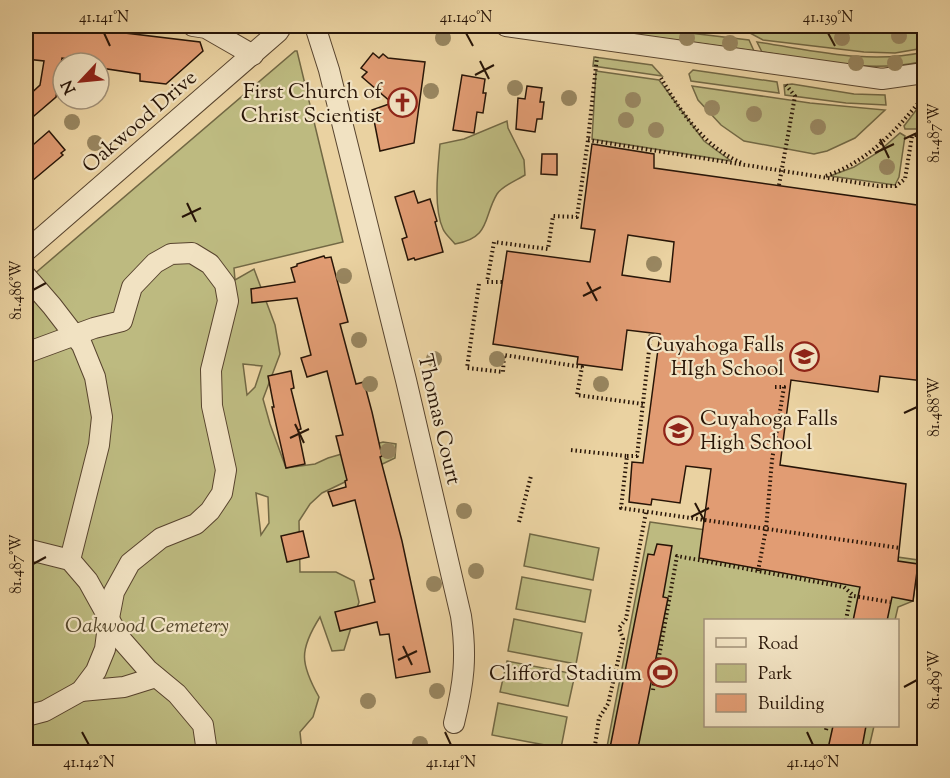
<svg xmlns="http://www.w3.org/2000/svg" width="950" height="778" font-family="'Sorts Mill Goudy',serif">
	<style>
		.green { fill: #bdba80; stroke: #726844; stroke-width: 1.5; fill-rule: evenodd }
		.building { fill: #e19c73; stroke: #281507; stroke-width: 1.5; fill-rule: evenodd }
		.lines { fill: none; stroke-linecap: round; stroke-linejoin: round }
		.minor-casing { stroke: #58442e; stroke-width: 22 }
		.path { stroke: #281507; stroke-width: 4; stroke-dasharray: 1.5 3; stroke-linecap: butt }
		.minor { stroke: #f1e2c2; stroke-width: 20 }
		.tree { fill: #988660 }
		.ticks { fill: none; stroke: #281507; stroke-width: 2 }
		.labels { text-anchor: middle; stroke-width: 4.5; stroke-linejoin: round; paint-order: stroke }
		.poi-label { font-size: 21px; fill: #281507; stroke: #f1e2c2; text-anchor: end }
		.street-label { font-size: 21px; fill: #281507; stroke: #f1e2c2 }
		.park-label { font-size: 21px; font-style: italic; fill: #55472b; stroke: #f1e2c2 }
		.neatline { fill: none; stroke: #281507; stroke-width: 2 }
		.ticks-label { font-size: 15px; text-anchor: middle; fill: #281507 }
	</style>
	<rect width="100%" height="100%" fill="#ead2a1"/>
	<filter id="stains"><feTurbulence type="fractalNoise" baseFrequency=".00333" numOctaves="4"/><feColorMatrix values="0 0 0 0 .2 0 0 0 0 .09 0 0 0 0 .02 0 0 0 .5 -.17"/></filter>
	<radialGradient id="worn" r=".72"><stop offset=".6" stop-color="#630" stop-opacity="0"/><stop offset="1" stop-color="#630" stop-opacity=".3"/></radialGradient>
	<g class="green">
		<path d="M630,26L749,40L754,51L639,35Z"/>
		<path d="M665,26H725L722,30C706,34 680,34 665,26Z"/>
		<path d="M742,26H924V48L895,53L864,52L763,40L746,31Z"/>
		<path d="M757,42C812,50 869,65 924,52V61C871,74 815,60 762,52Z"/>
		<path d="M295,51H297L343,242L234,268L235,280L254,269L275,325L280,354L263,399L270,424L286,468L315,464L328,458L383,442L396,444L395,458L322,493L310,504L299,521L300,572H336L354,581L359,602L344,650L332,651L320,617C299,650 300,663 319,697L313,717L300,732L302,752H26V281ZM243,364L262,366L255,387L247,395ZM256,493L268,497L269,523L261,535Z"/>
		<path d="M594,57L652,65L662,76L593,66Z"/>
		<path d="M693,70L777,82L779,93L691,81L689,74Z"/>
		<path d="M596,71L659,80L704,141L731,161L592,139Z"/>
		<path d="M792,84L854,94L885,95L886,105L846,103L785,95L784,85Z"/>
		<path d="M692,86L810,103L885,110L855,138L827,151L814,154L744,141L721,125L698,100Z"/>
		<path d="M923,105L920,129H905L904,126L917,109Z"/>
		<path d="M507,121L508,128L524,160L525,175C517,180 502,186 497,194C483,217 491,238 455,244C451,239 445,234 443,229C433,208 438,167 440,144L464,139Z"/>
		<path d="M900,133L905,136L899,177L895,185L830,176L854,167L877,153Z"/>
		<path d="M650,522L918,560L913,601L898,607L895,620H706V726H874L868,752H606Z"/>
		<path d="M530,534L599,548L593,580L524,566Z"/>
		<path d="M522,577L591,590L585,622L516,609Z"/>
		<path d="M514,619L582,633L576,664L508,651Z"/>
		<path d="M507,661L575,674L568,706L500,692Z"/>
		<path d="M498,703L567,717L561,748L492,735Z"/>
	</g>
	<g class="building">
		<path d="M26,26H118L117,32L200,42L203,51L166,84L140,81V74L101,68V64L99,63L62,58L56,97L34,116L26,105V98L40,85L44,61L26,59Z"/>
		<path d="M373,53L379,58L383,54L388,58L425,62L414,143L380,151L372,110L392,103L362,77L367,72L361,68Z"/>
		<path d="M462,75L485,79L483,93H486L483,113L477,112L474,133L453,130Z"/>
		<path d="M527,86L542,88L540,102H544L542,119H537L535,132L516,129L518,98L525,99Z"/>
		<path d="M49,131L65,150L61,153L63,155L26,186V151Z"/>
		<path d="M592,144L654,154V168L924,206V381L880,376L878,392L791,380L780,465L906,484L898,561L918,564L913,601L892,597L887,621H853L860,587L699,558L711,469L686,466L680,503L652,499L651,505L629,502L632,462L643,463L660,334L627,330L622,370L577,364L578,357L493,344L507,251L590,262L595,230L581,228ZM628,235L674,242L670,282L622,275Z"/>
		<path d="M542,154H557V175L541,174Z"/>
		<path d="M414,191L418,203L430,199L437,221L435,222L443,252L415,260L414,258L408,260L402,239L407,237L395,197Z"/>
		<path d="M324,256L325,258L331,257L348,322L340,324L356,384L364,382L372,412L382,456L380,457L402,541L430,672L396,678L389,634L380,635L377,622L340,631L335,612L375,602L370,580L374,579L355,500L333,506L328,492L346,487L345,481L347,480L336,436L343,435L327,371L307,377L301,358L311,355L297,298L252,303L251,289L295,282L291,268L297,266V264Z"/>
		<path d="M291,371L294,388L291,389L301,429L298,430L305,464L286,468L272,407H274L268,376Z"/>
		<path d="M303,531L309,557L287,562L281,536Z"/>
		<path d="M657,544L672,546L663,597L668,598L637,753H609L648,554L654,555Z"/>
		<path d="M833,726H866L861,753H827Z"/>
	</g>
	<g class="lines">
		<defs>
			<g id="minor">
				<path d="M193,26L206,28L253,55"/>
				<path d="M315,26L329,70L406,380L461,616C467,656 464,683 454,723"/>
				<path d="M506,26L882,79L924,73"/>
				<path d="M26,251L278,32L282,26"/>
				<path d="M26,276L52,306L82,345L95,377L102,417L99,445L70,560"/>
				<path d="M26,353L94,328L122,321L132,287L155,263L171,254L192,253L210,264L225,284L228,301L211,370L212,406L226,470L222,493L210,511L196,524L161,538L130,563L114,592L109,618L105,649L96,671L81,691L45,711L26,716"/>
				<path d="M26,549L70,560L88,581L119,637L148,670L177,694L203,725L207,752"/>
				<path d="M81,691L124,687L156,677"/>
			</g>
		</defs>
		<use href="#minor" class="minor-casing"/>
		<g class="path">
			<path d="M661,78C680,111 705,148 742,163"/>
			<path d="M588,140L878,186H896L905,179L912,136L922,133L924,120"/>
			<path d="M826,176C866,162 893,134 920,101"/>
			<path d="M779,185L795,96L786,85"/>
			<path d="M502,282H487L494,242L548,249L553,216L577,217L588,140L597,57"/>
			<path d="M479,284L467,368L503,372L504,355L582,367L577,395L643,404"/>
			<path d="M571,450L627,456L621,508L900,548"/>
			<path d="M627,456H637L651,333"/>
			<path d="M519,522L531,476"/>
			<path d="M758,571L766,529L772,460L784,387H774"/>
			<path d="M846,620L851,594"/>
			<path d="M653,690L677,556L844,587L854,596L890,602"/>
			<path d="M826,730L827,726"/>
			<path d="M594,752L599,718L608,704L623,639L619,628L626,619L646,512"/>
		</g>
		<use href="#minor" class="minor"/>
	</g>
	<g class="tree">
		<circle cx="899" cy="36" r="8"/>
		<circle cx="443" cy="38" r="8"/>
		<circle cx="687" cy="38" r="8"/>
		<circle cx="842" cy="38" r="8"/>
		<circle cx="730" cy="43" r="8"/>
		<circle cx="856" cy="63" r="8"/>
		<circle cx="895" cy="63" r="8"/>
		<circle cx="515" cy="88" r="8"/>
		<circle cx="431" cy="91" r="8"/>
		<circle cx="569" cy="98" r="8"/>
		<circle cx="633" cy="100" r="8"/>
		<circle cx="712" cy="108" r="8"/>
		<circle cx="754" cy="114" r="8"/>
		<circle cx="626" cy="120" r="8"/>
		<circle cx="72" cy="122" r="8"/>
		<circle cx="818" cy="127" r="8"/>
		<circle cx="656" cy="130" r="8"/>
		<circle cx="95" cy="143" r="8"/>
		<circle cx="887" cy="167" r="8"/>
		<circle cx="654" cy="264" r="8"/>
		<circle cx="344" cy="276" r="8"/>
		<circle cx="359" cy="340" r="8"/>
		<circle cx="434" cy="359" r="8"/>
		<circle cx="497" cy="359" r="8"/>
		<circle cx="370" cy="384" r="8"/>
		<circle cx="601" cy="384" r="8"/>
		<circle cx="388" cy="451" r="8"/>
		<circle cx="464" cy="511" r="8"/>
		<circle cx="476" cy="571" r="8"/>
		<circle cx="434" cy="584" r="8"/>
		<circle cx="437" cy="691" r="8"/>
		<circle cx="368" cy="701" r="8"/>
		<circle cx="420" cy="744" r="8"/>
	</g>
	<path class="ticks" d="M104,33L110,46M466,33L473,46M828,33L835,46M480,61L489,79M475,75L494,65M880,139L889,158M904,139L917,133M875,153L894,144M187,203L196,222M182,217L201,208M587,282L597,301M33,290L46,283M583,296L601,287M904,413L917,407M295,424L304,443M290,438L309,429M695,503L705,522M691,517L709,508M33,564L46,557M403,646L412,665M398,660L417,651M904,687L917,680M82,732L89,745M445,732L451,745M807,732L813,745"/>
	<defs>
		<symbol id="church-ring" viewBox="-11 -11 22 22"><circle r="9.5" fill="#f1e2c2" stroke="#8f2418" stroke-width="1.5"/><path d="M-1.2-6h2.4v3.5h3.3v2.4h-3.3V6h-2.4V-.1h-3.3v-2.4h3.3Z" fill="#8f2418"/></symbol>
		<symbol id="school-ring" viewBox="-11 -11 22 22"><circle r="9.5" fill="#f1e2c2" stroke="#8f2418" stroke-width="1.5"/><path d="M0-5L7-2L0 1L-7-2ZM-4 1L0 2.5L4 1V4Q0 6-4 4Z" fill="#8f2418"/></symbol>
		<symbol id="stadium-ring" viewBox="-11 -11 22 22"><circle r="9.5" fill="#f1e2c2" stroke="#8f2418" stroke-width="1.5"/><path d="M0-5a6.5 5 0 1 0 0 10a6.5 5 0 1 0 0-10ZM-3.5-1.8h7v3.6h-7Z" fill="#8f2418"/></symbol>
	</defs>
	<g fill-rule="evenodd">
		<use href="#church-ring" x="386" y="86" width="33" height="33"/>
		<use href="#school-ring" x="788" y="340" width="33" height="33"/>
		<use href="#school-ring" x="662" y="414" width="33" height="33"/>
		<use href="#stadium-ring" x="646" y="656" width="33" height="33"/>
	</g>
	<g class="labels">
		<g class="poi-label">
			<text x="382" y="98">First Church of<tspan x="382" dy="24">Christ Scientist</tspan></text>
			<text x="784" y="351">Cuyahoga Falls<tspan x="784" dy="24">HIgh School</tspan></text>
			<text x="700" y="425" text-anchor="start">Cuyahoga Falls<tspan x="700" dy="24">High School</tspan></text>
			<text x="642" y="680">Clifford Stadium</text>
		</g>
		<g class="street-label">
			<text transform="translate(139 121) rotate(-41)" y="7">Oakwood Drive</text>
			<text transform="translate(440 419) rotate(77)" y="7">Thomas Court</text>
		</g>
		<g class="park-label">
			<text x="147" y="632">Oakwood Cemetery</text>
		</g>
	</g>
	<rect width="950" height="778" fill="none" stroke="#ead2a1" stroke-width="66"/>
	<rect x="704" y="619" width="195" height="108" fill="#f1e2c2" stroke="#a19077" stroke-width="1.5"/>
	<rect x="716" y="638" width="30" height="9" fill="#f1e2c2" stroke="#a19077" stroke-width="1.5"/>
	<text x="758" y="649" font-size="18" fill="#281507">Road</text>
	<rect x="716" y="664" width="30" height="18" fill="#bdba80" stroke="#a19077" stroke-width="1.5"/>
	<text x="758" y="679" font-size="18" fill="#281507">Park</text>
	<rect x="716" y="694" width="30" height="18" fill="#e19c73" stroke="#a19077" stroke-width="1.5"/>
	<text x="758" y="709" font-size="18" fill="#281507">Building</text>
	<g transform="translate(81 81) rotate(244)"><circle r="28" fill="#f1e2c2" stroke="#a19077" stroke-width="1.5"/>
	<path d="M0-4.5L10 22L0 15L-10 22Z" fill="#8f2418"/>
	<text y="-9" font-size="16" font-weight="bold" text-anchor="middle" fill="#281507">N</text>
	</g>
	<rect x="33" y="33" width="884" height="712" class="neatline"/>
	<g class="ticks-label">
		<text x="104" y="22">41.141°N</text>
		<text x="466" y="22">41.140°N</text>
		<text x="828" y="22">41.139°N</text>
		<text transform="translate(934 133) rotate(-90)" y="5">81.487°W</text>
		<text transform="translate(16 290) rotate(-90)" y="5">81.486°W</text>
		<text transform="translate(934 407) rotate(-90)" y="5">81.488°W</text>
		<text transform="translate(16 564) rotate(-90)" y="5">81.487°W</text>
		<text transform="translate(934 680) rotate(-90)" y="5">81.489°W</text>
		<text x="89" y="767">41.142°N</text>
		<text x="451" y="767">41.141°N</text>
		<text x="813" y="767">41.140°N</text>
	</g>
	<rect width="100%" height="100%" filter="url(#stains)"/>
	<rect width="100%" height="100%" fill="url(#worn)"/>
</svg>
